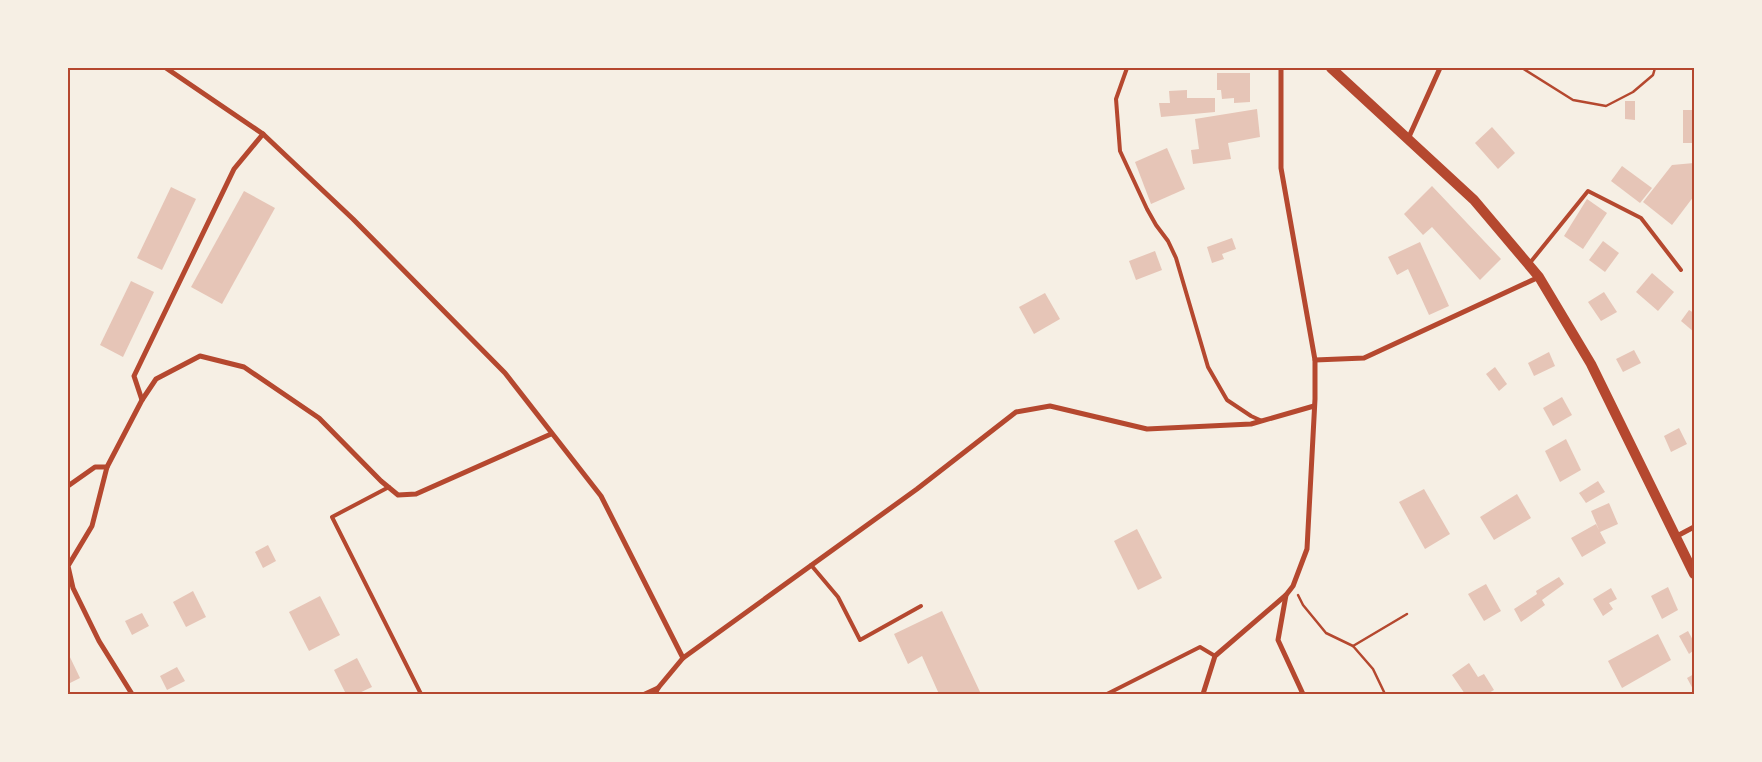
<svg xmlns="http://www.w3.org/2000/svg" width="1762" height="762" font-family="Manrope,sans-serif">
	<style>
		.building { fill: #e6c5b7 }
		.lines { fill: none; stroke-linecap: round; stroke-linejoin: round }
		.path { stroke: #b5482f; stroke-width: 2.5 }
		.service { stroke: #b5482f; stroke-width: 4 }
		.minor { stroke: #b5482f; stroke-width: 5 }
		.secondary { stroke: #b5482f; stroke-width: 10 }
		.neatline { fill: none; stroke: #b5482f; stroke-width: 2 }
	</style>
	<rect width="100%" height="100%" fill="#f6efe4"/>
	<g class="building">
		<path d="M1217,73H1250V102L1234,103V98L1222,99L1221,90H1217Z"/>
		<path d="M1187,90V98H1215V112L1161,117L1159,103H1170L1169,91Z"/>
		<path d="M1625,101H1635V120L1625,119Z"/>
		<path d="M1257,109L1260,137L1228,143L1231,159L1193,164L1191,150L1199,149L1195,119Z"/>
		<rect x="1683" y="110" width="11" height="33"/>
		<path d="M1492,127L1515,153L1498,169L1475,143Z"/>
		<path d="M1167,148L1185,189L1151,204L1135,162Z"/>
		<path d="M1694,163V196L1672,225L1643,202L1672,165Z"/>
		<path d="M1622,166L1652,188L1640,203L1611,181Z"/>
		<path d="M1432,186L1501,259L1480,280L1432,227L1423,235L1404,214Z"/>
		<path d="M171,187L196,199L162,270L137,258Z"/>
		<path d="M244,191L275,208L222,304L191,287Z"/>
		<path d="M1587,199L1607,213L1583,249L1564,236Z"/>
		<path d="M1232,238L1236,249L1222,254L1224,259L1212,263L1207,247Z"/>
		<path d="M1603,241L1619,253L1605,272L1589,260Z"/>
		<path d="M1420,242L1449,306L1429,315L1408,269L1397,275L1388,257Z"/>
		<path d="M1155,251L1162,270L1136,280L1129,261Z"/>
		<path d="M1652,273L1674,292L1658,311L1636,292Z"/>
		<path d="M131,281L154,292L123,357L100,345Z"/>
		<path d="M1604,292L1617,312L1601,321L1588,302Z"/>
		<path d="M1045,293L1060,319L1034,334L1019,307Z"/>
		<path d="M1689,310L1694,313V332L1681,321Z"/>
		<path d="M1634,350L1641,363L1623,372L1616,359Z"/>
		<path d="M1549,352L1555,366L1534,376L1528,363Z"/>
		<path d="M1495,367L1507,384L1499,391L1486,374Z"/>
		<path d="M1562,397L1572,415L1553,426L1543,408Z"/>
		<path d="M1679,428L1687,444L1671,452L1664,436Z"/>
		<path d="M1566,439L1581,470L1560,482L1545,451Z"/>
		<path d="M1598,481L1605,492L1586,503L1579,493Z"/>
		<path d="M1424,489L1450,534L1425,549L1399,502Z"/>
		<path d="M1517,494L1531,518L1494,540L1480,517Z"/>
		<path d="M1609,503L1618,524L1600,532L1606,543L1582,557L1571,538L1596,524L1599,530L1591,511Z"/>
		<path d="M1137,529L1162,578L1138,590L1114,541Z"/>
		<path d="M268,545L276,561L263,568L255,552Z"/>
		<path d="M1559,577L1564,584L1542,600L1545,605L1521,622L1514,609L1537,594L1536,591Z"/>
		<path d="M1486,584L1501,611L1484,621L1468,594Z"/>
		<path d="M1668,587L1678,610L1662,619L1651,596Z"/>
		<path d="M1611,588L1617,599L1609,603L1613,609L1603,616L1593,599Z"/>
		<path d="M193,591L206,617L186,627L173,602Z"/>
		<path d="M320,596L340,635L309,651L289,612Z"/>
		<path d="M942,611L981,694H939L922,656L908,664L894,634Z"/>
		<path d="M142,613L149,626L132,635L125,621Z"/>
		<path d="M1688,631L1694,642V650L1689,654L1679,636Z"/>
		<path d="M1658,634L1671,660L1622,688L1608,661Z"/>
		<path d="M68,653L80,678L68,684Z"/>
		<path d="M357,658L372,687L357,694H346L334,670Z"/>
		<path d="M1469,663L1478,677L1484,674L1494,690L1487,694H1465L1452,675Z"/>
		<path d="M177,667L185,681L167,690L160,676Z"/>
		<path d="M1694,674V691L1687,678Z"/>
	</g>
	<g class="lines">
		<g class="path">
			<path d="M1522,68L1573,100L1606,106L1633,92L1653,75L1655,68"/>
			<path d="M1298,595L1303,605L1326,633L1353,646L1373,669L1385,694"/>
			<path d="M1353,646L1407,614"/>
		</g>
		<g class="service">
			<path d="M1127,68L1116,99L1120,151L1147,209L1156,225L1168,241L1176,258L1208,367L1227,400L1251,416L1262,421"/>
			<path d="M1529,264L1588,191L1641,218L1681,270"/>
			<path d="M389,487L332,517L421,694"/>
			<path d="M811,565L838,597L860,640L921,606"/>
			<path d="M1107,694L1200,647L1215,656"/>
		</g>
		<g class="minor">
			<path d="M166,68L263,134L353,219L505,373L601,496L683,658"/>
			<path d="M1408,139L1440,68"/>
			<path d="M1315,360L1364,358L1539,277"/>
			<path d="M142,400L134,376L234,169L263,134"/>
			<path d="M107,467L92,526L68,566L73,588L99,641L132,694"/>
			<path d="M68,486L95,467H107L142,400L156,379L200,356L244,367L319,418L381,481L398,495L416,494L551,434"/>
			<path d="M1677,536L1694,527"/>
			<path d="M1286,595L1278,640L1303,694"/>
			<path d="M645,694L658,688"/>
			<path d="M655,694L658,688L683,658L917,489L1016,412L1050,406L1147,429L1251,424L1314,406"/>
			<path d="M1203,694L1215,656L1286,595L1293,586L1307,549L1315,399V360L1281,168V68"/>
		</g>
		<path class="secondary" d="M1331,68L1474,200L1539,277L1591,364L1694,574"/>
	</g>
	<rect width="1762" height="762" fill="none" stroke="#f6efe4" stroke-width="138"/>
	<rect x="69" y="69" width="1624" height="624" class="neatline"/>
</svg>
